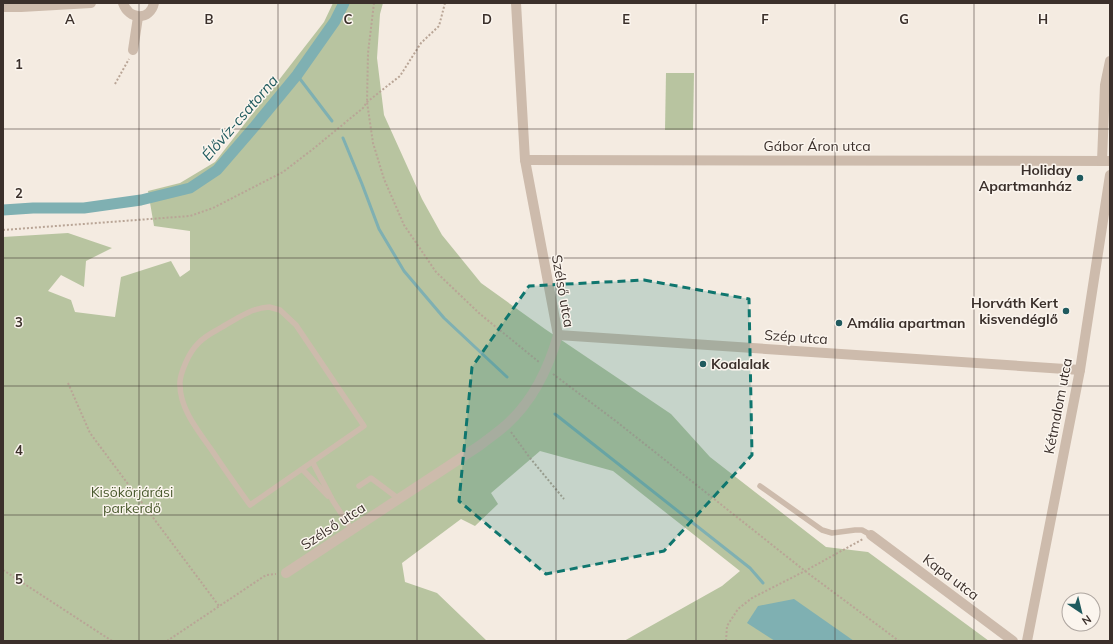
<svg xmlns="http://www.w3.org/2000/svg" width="1113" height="644" font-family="Mulish,sans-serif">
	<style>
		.green { fill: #b8c4a0 }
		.water { fill: #7fb0b2 }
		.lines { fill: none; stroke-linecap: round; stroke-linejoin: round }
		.stream { stroke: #7fb0b2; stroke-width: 3 }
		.canal { stroke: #7fb0b2; stroke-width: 11 }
		.path { stroke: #b9a596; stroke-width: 2; stroke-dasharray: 2 2; stroke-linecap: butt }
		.lane { stroke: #cdbbac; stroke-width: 5.5 }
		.street { stroke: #cdbbac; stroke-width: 10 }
		.marked { fill: #0f766e; fill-opacity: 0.2; stroke: #0f766e; stroke-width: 3; stroke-dasharray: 8 5; stroke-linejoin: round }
		.grid { fill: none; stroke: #3b302b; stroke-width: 1; stroke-opacity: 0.55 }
		.poi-dot { fill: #1f5a5e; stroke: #fbf5ee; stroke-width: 1.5 }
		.labels { text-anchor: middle; stroke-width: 3; stroke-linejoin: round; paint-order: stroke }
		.street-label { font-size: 14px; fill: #3b302b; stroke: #fbf5ee }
		.poi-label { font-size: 14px; font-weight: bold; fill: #3b302b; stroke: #fbf5ee; text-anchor: end }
		.park-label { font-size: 14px; fill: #4a5a2e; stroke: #fbf5ee }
		.water-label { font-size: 15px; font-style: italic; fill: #1f5a5e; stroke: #fbf5ee }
		.grid-label { font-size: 13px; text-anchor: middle; font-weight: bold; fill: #3b302b; stroke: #fbf5ee; stroke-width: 3; stroke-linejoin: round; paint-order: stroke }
	</style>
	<rect width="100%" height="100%" fill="#f4ebe1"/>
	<g class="green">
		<path d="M333,3H383L380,14L377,58L384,115L422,199L442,235L481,283L545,329L671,414L710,457L826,547L868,552L989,641H624L722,586L740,571L613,471L540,451L491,493L498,504L475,526L461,519L402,563L405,582L437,593L487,641H3V237L68,233L112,248L86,261L84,287L61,275L48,291L71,300L75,312L115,317L121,277L171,261L180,277L190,270V231L154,226L148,191L180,183L215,162L324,22Z"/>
		<path d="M666,73H694L693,130H665Z"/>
	</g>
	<path class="water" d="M794,599L854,641H775L747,623L758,606Z"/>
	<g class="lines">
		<g class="stream">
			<path d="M297,75L332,121"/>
			<path d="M343,138L362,184L379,229L404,271L444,318L507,377"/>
			<path d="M555,414L750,568L763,583"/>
		</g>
		<path class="canal" d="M3,210L33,208H84L141,200L190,188L217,170L255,126L297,75L335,21L344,3"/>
		<g class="path">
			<path d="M374,3L368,53L367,102L373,143L384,179L404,225L436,272L480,314L539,362"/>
			<path d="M115,84L129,59"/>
			<path d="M3,230L190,216L213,208L283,172L313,149L363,108L367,102L400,76L421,43L439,26L445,3"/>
			<path d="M553,374L617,422L805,571L899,641"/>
			<path d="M68,383L90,433L219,606"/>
			<path d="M511,432L530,458L564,499"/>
			<path d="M3,570L112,641"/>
			<path d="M167,641L266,575L276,574"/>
			<path d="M726,641L727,626L738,609L752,598L805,571L863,539"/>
		</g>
		<g class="lane">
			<path d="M269,307L280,310L296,325L364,426L250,505C237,487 225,470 213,452C200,433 180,410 180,385C179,378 183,369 186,362C193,346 202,338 217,330C233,321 250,308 269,307Z"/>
			<path d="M313,463L333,501L352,530"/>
			<path d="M303,470L328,496"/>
			<path d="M359,486L371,478L399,499"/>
			<path d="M760,486L822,530L832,533L855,530H862L871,535"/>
		</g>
		<g class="street">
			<path d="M123,3C129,20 150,21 154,3"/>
			<path d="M3,7H21L91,3"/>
			<path d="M133,50L138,17"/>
			<path d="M525,160L1110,161"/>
			<path d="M1102,161L1105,85L1110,61"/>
			<path d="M558,335L1080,370"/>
			<path d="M871,535L1013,641"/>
			<path d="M286,573L479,446C488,439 497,433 506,425C533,401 548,370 558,335L525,160L516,3"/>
			<path d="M1027,641L1080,370L1110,175"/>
		</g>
	</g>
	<path class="marked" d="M644,280L749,299L752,455L664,551L546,574L459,501L472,367L529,286Z"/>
	<path class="grid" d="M139,3V641M278,3V641M417,3V641M556,3V641M696,3V641M835,3V641M974,3V641M3,129H1110M3,258H1110M3,386H1110M3,515H1110"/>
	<g class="poi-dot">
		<circle cx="1080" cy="178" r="4"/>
		<circle cx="1066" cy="311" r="4"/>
		<circle cx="839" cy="323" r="4"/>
		<circle cx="703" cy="364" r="4"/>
	</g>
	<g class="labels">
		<g class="street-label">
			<text x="817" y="151">Gábor Áron utca</text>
			<text transform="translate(563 291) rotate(80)" y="5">Szélső utca</text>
			<text transform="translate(796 337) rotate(4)" y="5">Szép utca</text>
			<text transform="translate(1058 406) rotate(-79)" y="5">Kétmalom utca</text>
			<text transform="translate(333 526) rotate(-33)" y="5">Szélső utca</text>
			<text transform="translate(951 577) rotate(37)" y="5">Kapa utca</text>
		</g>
		<g class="poi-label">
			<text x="1072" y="175">Holiday<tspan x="1072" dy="16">Apartmanház</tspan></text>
			<text x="1058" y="308">Horváth Kert<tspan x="1058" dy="16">kisvendéglő</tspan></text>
			<text x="847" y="328" text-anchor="start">Amália apartman</text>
			<text x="711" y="369" text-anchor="start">Koalalak</text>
		</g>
		<g class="park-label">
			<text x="132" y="497">Kisökörjárási<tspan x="132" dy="16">parkerdő</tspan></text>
		</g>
		<g class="water-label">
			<text transform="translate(240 118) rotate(-49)" y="5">Élővíz-csatorna</text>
		</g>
	</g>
	<g class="grid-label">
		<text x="70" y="24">A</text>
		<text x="209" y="24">B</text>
		<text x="348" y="24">C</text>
		<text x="487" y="24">D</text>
		<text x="626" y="24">E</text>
		<text x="765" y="24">F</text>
		<text x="904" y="24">G</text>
		<text x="1043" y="24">H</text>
		<text x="19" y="69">1</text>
		<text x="19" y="198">2</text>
		<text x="19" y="327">3</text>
		<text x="19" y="455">4</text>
		<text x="19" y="584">5</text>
	</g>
	<rect width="1113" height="644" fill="none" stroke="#3b302b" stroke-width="8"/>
	<g transform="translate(1081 612) rotate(145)"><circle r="19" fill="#fbf5ee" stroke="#aea6a0"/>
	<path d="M0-3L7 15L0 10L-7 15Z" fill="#1f5a5e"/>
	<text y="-6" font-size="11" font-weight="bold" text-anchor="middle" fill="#3b302b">N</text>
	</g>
</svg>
